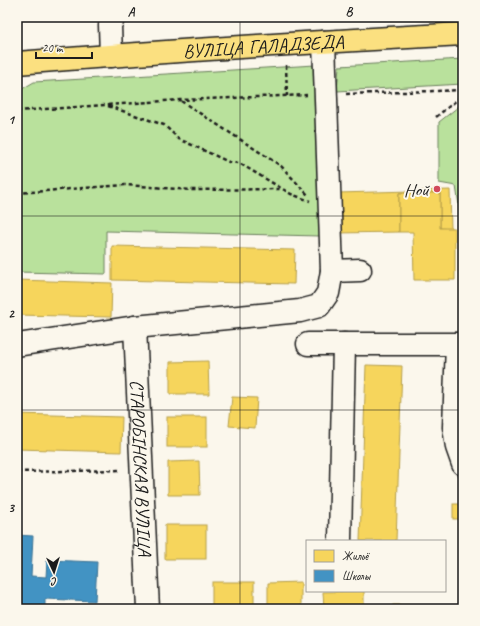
<svg xmlns="http://www.w3.org/2000/svg" width="480" height="626" font-family="Caveat,sans-serif">
	<style>
		.green { fill: #b9e19c; stroke: #6a7e5c }
		.homes { fill: #f6d55c; stroke: #b59e49 }
		.schools { fill: #4393c3; stroke: #376f91 }
		.lines { fill: none; stroke-linecap: round; stroke-linejoin: round }
		.minor-casing { stroke: #1c1c1c; stroke-width: 25 }
		.major-casing { stroke: #1c1c1c; stroke-width: 25 }
		.path { stroke: #1c1c1c; stroke-width: 2.5; stroke-dasharray: 4 3; stroke-linecap: butt }
		.minor { stroke: #fbf7ec; stroke-width: 22 }
		.major { stroke: #fbe080; stroke-width: 22 }
		.grid { fill: none; stroke: #1c1c1c; stroke-width: 1; stroke-opacity: 0.55 }
		.poi-dot { fill: #d1495b; stroke: #fbf7ec; stroke-width: 1.5 }
		.labels { text-anchor: middle; stroke-width: 4; stroke-linejoin: round; paint-order: stroke }
		.street-label { font-size: 19px; fill: #1c1c1c; stroke: #fbf7ec }
		.poi-label { font-size: 19px; fill: #1c1c1c; stroke: #fbf7ec; text-anchor: end }
		.neatline { fill: none; stroke: #1c1c1c; stroke-width: 1.5 }
		.grid-label { font-size: 13px; text-anchor: middle; font-weight: bold; fill: #1c1c1c }
	</style>
	<rect width="100%" height="100%" fill="#fbf7ec"/>
	<filter id="ink" filterUnits="userSpaceOnUse"><feTurbulence type="fractalNoise" baseFrequency=".025" numOctaves="2"/><feDisplacementMap in="SourceGraphic" scale="8" xChannelSelector="R" yChannelSelector="G"/><feConvolveMatrix kernelMatrix="1 2 1 2 8 2 1 2 1" color-interpolation-filters="sRGB"/></filter>
	<g filter="url(#ink)">
		<g class="green">
			<path d="M463,59V84L337,91L339,66Z"/>
			<path d="M315,65L320,236L106,231V274L17,272V92L34,82Z"/>
			<path d="M463,103V232L456,186L439,183V122Z"/>
		</g>
		<g class="homes">
			<path d="M450,190L451,229L440,228V193H399V232L338,233L337,193Z"/>
			<path d="M399,193H440V228H455V280H414L413,232H399Z"/>
			<path d="M112,246L295,250L294,284L112,280Z"/>
			<path d="M17,280L112,283L111,317L17,315Z"/>
			<path d="M208,361L209,394H170V362Z"/>
			<path d="M366,365L402,366L396,541H360Z"/>
			<path d="M232,397L257,398L255,428L229,426Z"/>
			<path d="M17,414L122,417L121,452L17,449Z"/>
			<rect x="167" y="417" width="40" height="30"/>
			<path d="M199,461L200,495H168V462Z"/>
			<rect x="453" y="504" width="10" height="15"/>
			<rect x="165" y="525" width="41" height="34"/>
			<rect x="212" y="582" width="42" height="27"/>
			<path d="M301,582V609H268V583Z"/>
			<path d="M364,591V609H324L323,592Z"/>
			<rect x="393" y="605" width="26" height="4"/>
			<rect x="172" y="607" width="19" height="2"/>
		</g>
		<path class="schools" d="M17,535L33,536L31,576L46,577L47,560L97,562L95,601L45,599V609H18L19,606H17Z"/>
		<g class="lines">
			<defs>
				<g id="minor">
					<path d="M111,56L110,25L114,17"/>
					<path d="M332,271L360,270"/>
					<path id="s1" d="M135,327L148,609"/>
					<path d="M308,344H463"/>
					<path d="M457,344L454,427L457,447L463,464"/>
					<path d="M17,345L135,327L300,311L319,306L328,293L332,271L324,42"/>
					<path d="M340,541L344,344"/>
				</g>
				<g id="major">
					<path id="s2" d="M17,63C166,51 314,42 463,34"/>
				</g>
			</defs>
			<use href="#minor" class="minor-casing"/>
			<use href="#major" class="major-casing"/>
			<g class="path">
				<path d="M286,65L287,96"/>
				<path d="M346,94L463,90"/>
				<path d="M181,101L281,166L309,196"/>
				<path d="M108,106L164,125L179,139L229,162L239,163L291,194L310,201"/>
				<path d="M17,111L180,100L307,95"/>
				<path d="M436,117L463,95"/>
				<path d="M17,193L125,185L192,190L282,189"/>
				<path d="M17,472L122,470"/>
			</g>
			<use href="#minor" class="minor"/>
			<use href="#major" class="major"/>
		</g>
	</g>
	<path class="grid" d="M240,17V609M17,216H463M17,410H463"/>
	<circle class="poi-dot" cx="437" cy="189" r="4"/>
	<g class="labels">
		<g class="street-label">
			<text dy="7" stroke="none"><textPath href="#s2" startOffset="247">ВУЛІЦА ГАЛАДЗЕДА</textPath></text>
			<text dy="7" stroke="none"><textPath href="#s1" startOffset="141">СТАРОБІНСКАЯ ВУЛІЦА</textPath></text>
		</g>
		<g class="poi-label">
			<text x="429" y="196">Ной</text>
		</g>
	</g>
	<rect width="480" height="626" fill="none" stroke="#fbf7ec" stroke-width="44"/>
	<rect x="306" y="540" width="140" height="52" fill="#fbf7ec" stroke="#a29f99"/>
	<rect x="314" y="550" width="20" height="12" fill="#f6d55c" stroke="#a29f99"/>
	<text x="342" y="560" font-size="12" fill="#1c1c1c">Жильё</text>
	<rect x="314" y="570" width="20" height="12" fill="#4393c3" stroke="#a29f99"/>
	<text x="342" y="580" font-size="12" fill="#1c1c1c">Школы</text>
	<g transform="translate(54 572) rotate(176)" stroke="#fbf7ec" stroke-width="3" paint-order="stroke">
	<path d="M0-3L7 15L0 10L-7 15Z" fill="#1c1c1c"/>
	<text y="-6" font-size="11" font-weight="bold" text-anchor="middle" fill="#1c1c1c">С</text>
	</g>
	<path d="M36 52v6h56v-6" fill="none" stroke="#1c1c1c" stroke-width="2"/>
	<text x="42" y="52" font-size="12" fill="#1c1c1c" stroke="#fbf7ec" stroke-width="3" paint-order="stroke">20 m</text>
	<rect x="22" y="22" width="436" height="582" class="neatline"/>
	<g class="grid-label">
		<text x="131" y="16">A</text>
		<text x="349" y="16">B</text>
		<text x="11" y="124">1</text>
		<text x="11" y="318">2</text>
		<text x="11" y="512">3</text>
	</g>
</svg>
